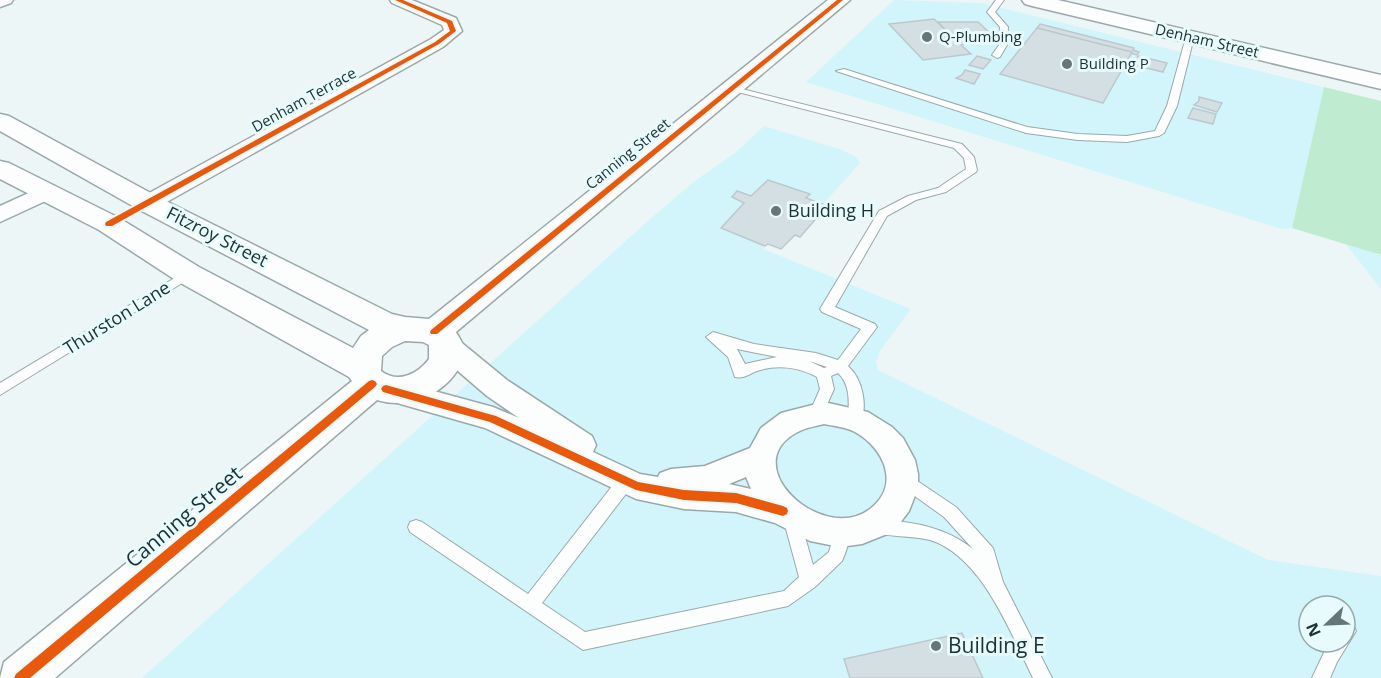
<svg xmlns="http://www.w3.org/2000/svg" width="1381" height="678" font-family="'Open Sans',sans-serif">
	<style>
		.built { fill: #d1f5fb; fill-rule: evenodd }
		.green { fill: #bfecd0 }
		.building { fill: #d4dfe4; stroke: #bdc8cd; stroke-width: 1.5 }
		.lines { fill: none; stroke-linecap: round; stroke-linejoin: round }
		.service-casing { stroke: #9ba8aa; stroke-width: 2 }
		.minor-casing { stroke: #9ba8aa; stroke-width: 3 }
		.tertiary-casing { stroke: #9ba8aa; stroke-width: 3 }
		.service { fill: #fcfefe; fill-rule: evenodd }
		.minor { fill: #fcfefe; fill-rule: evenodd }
		.tertiary { fill: #fcfefe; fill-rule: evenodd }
		.cycleway-casing { stroke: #e7fafc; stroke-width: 4 }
		.cycleway { fill: #e8590c; fill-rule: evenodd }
		.poi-dot { fill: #657578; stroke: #e7fafc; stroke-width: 2 }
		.labels { text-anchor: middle; stroke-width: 6; stroke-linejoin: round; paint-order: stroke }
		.far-poi-label { font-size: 15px; fill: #1d3033; stroke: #e7fafc; text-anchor: start }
		.far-street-label { font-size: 15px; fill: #1d3033; stroke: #e7fafc }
		.poi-label { font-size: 18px; fill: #1d3033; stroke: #e7fafc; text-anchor: start }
		.street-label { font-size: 18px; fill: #1d3033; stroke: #e7fafc }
		.near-street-label { font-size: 21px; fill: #1d3033; stroke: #e7fafc }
		.near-poi-label { font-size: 21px; fill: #1d3033; stroke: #e7fafc; text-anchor: start }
	</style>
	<rect width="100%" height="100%" fill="#ecf6f7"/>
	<g class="built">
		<path d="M894,0L981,3L1324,87L1292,228L1282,229L806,82Z"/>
		<path d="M764,126L842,150L856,157L860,163L823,204L811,219L815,220L800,237L795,236L781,249L768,244L763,249L911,309L880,351L876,362L878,370L1268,560L1381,576V678H142L649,220L696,180L735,153ZM1309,606H1345V642H1309Z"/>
		<path d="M1346,244L1381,255V289Z"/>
	</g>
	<path class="green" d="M1324,87L1381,101V255L1292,228Z"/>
	<g class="building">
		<path d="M934,19L961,45L971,54L923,60L889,24Z"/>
		<path d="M938,22H978L992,35L962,39L967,44L961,45Z"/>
		<path d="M1040,24L1134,48L1133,50L1139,52L1137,55L1037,28Z"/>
		<path d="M1037,28L1132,52L1103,103L1000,74Z"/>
		<path d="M977,56L991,60L983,69L969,65Z"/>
		<path d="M1138,56L1167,63L1163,72L1134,65Z"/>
		<path d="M965,70L980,74L974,84L956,78L962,75Z"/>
		<path d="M1199,97L1222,103L1217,112L1194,105L1199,101Z"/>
		<path d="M1193,108L1216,114L1213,124L1188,118Z"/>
		<path d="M768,180L810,194L806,198L823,204L811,219L815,220L800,237L795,235L781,249L768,244L765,246L721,228L744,203L732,197L737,191L751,196Z"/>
		<path d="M962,633L983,678H850L844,659Z"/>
	</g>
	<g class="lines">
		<defs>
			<g id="service">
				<path d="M996,0H1004L995,12L1008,27L1007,45L1000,57L997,58L992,55L999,45L1000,27L987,12Z"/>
				<path d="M1190,34L1194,37L1177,106L1164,133L1159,136L1127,142L1078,140L1026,133L836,71L844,69L1027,127L1078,134L1127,136L1155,131L1167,106L1186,37Z"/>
				<path d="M730,86L962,144L974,157L977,170L976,172L946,192L916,200L887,216L835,307L875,324L877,327L848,366C863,379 868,407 860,424L855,426L850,424L848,420C849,404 851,385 838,373L831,376L834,389L821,418H811L809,414L820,389L817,377C799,367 777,364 757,371C749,374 744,379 735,377L728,357L706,337L713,332L754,344L816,353L838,360L861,329L822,312L820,309L879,211L908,196L938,188L966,169L964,158L954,148L730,90ZM737,349L777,357L745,364ZM809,361L827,367L824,368Z"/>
				<path d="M188,270L192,271L194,274L192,277L0,395V383Z"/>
				<path d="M904,472L956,507L993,548L1003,582L1052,678H1033C1011,634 982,556 930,540C910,535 889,538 870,531L868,526L870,521L876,519C912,522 944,526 973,549L944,517L898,484L896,479L898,474Z"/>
				<path d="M626,474L632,476L634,481L632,486L542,603L585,632L784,591L799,577L785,525L784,517L786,512L792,510L798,512L813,565L829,552L836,527L842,525L848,527C852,536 846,552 842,561L815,587L788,606L583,650L410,532L408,527L410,522L416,520L422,522L528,594L620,476Z"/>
				<path d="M1347,622L1353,625L1356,631L1337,662L1330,678H1312L1329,642H1345V623Z"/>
			</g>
			<g id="minor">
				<path d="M0,0H13L11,3L0,7Z"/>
				<path d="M390,0H412L456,18L462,31L443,47L156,208L148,210L140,208L137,203L140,198L431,39L444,30L442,25L392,3Z"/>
				<path d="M44,186L52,188L55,193L52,198L0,222V206Z"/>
				<path d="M447,336L457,339L507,380L592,436L596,445L593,452L640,474L658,477L660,473L671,469L705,466L750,448L761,428L781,413L824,402L868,412L892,427L903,438L915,460L918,474V488L909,511L900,523L887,534L862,544L840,547L810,541L775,523L736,512L684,509L636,499L485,428L376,397L372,389L376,381L386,378L493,407L519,418L487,396L437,353L433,346L437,339ZM824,424C834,426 846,427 855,432C884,448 901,485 870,509C821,546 731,461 802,430C809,427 817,426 824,424ZM746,477L751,489L729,484Z"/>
			</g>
			<g id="tertiary">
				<path d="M828,0H850L456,332C458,336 464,344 464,349C465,356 460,365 457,371C440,397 406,409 377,400L55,678H0L4,662L352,381L349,377L177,281L99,230L0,179V161L9,163L119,218L199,267L353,348L361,336L369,330L138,209L0,131V114L9,116L158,197L392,314L405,317L429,319ZM405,341L423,342L429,345V359C418,374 398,384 381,371L382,356L392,347Z"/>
				<path d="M1022,0H1058L1381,75V89L1032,6L1025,4Z"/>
			</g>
		</defs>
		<use href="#service" class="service-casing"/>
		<use href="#minor" class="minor-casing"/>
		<use href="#tertiary" class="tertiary-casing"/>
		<use href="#service" class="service"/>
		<use href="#minor" class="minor"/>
		<use href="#tertiary" class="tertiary"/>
		<defs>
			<g id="cycleway">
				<path d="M395,0H403L452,21L456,31L439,44L112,226H106L105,224L106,222L435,42L450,31L447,23Z"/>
				<path d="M837,0H843L437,334H431L430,332L431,330Z"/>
				<path d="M372,380L375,381L377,384L375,387L30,678H14L16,674L369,381Z"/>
				<path d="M386,385L496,416L638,482L684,490L736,493L783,506L787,508L788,511L787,514L783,516L736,503L684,500L636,490L490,422L383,392L381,389L383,386Z"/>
			</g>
		</defs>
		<use href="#cycleway" class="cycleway-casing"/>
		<use href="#cycleway" class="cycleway"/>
	</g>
	<g class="poi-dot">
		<circle cx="927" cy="37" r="6"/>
		<circle cx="1067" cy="64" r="6"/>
		<circle cx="776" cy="211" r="6"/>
		<circle cx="936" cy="646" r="6"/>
	</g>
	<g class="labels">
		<g class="far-poi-label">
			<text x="939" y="42">Q-Plumbing</text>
			<text x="1079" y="69">Building P</text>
		</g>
		<g class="far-street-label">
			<text transform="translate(1207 41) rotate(13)" y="5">Denham Street</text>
			<text transform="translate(304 100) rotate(-29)" y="5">Denham Terrace</text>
			<text transform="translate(628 154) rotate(-39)" y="5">Canning Street</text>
		</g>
		<g class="poi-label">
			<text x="788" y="217">Building H</text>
		</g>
		<g class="street-label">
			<text transform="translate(217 237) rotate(27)" y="6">Fitzroy Street</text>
			<text transform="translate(117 318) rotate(-32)" y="6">Thurston Lane</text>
		</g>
		<g class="near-street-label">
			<text transform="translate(184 517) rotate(-40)" y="7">Canning Street</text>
		</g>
		<g class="near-poi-label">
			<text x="948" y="653">Building E</text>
		</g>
	</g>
	<g transform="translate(1327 624) rotate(247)"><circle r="28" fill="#e7fafc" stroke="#96a9ac" stroke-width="1.5"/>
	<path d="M0-4.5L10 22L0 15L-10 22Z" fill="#657578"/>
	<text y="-9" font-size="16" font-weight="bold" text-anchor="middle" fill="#1d3033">N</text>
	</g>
</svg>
